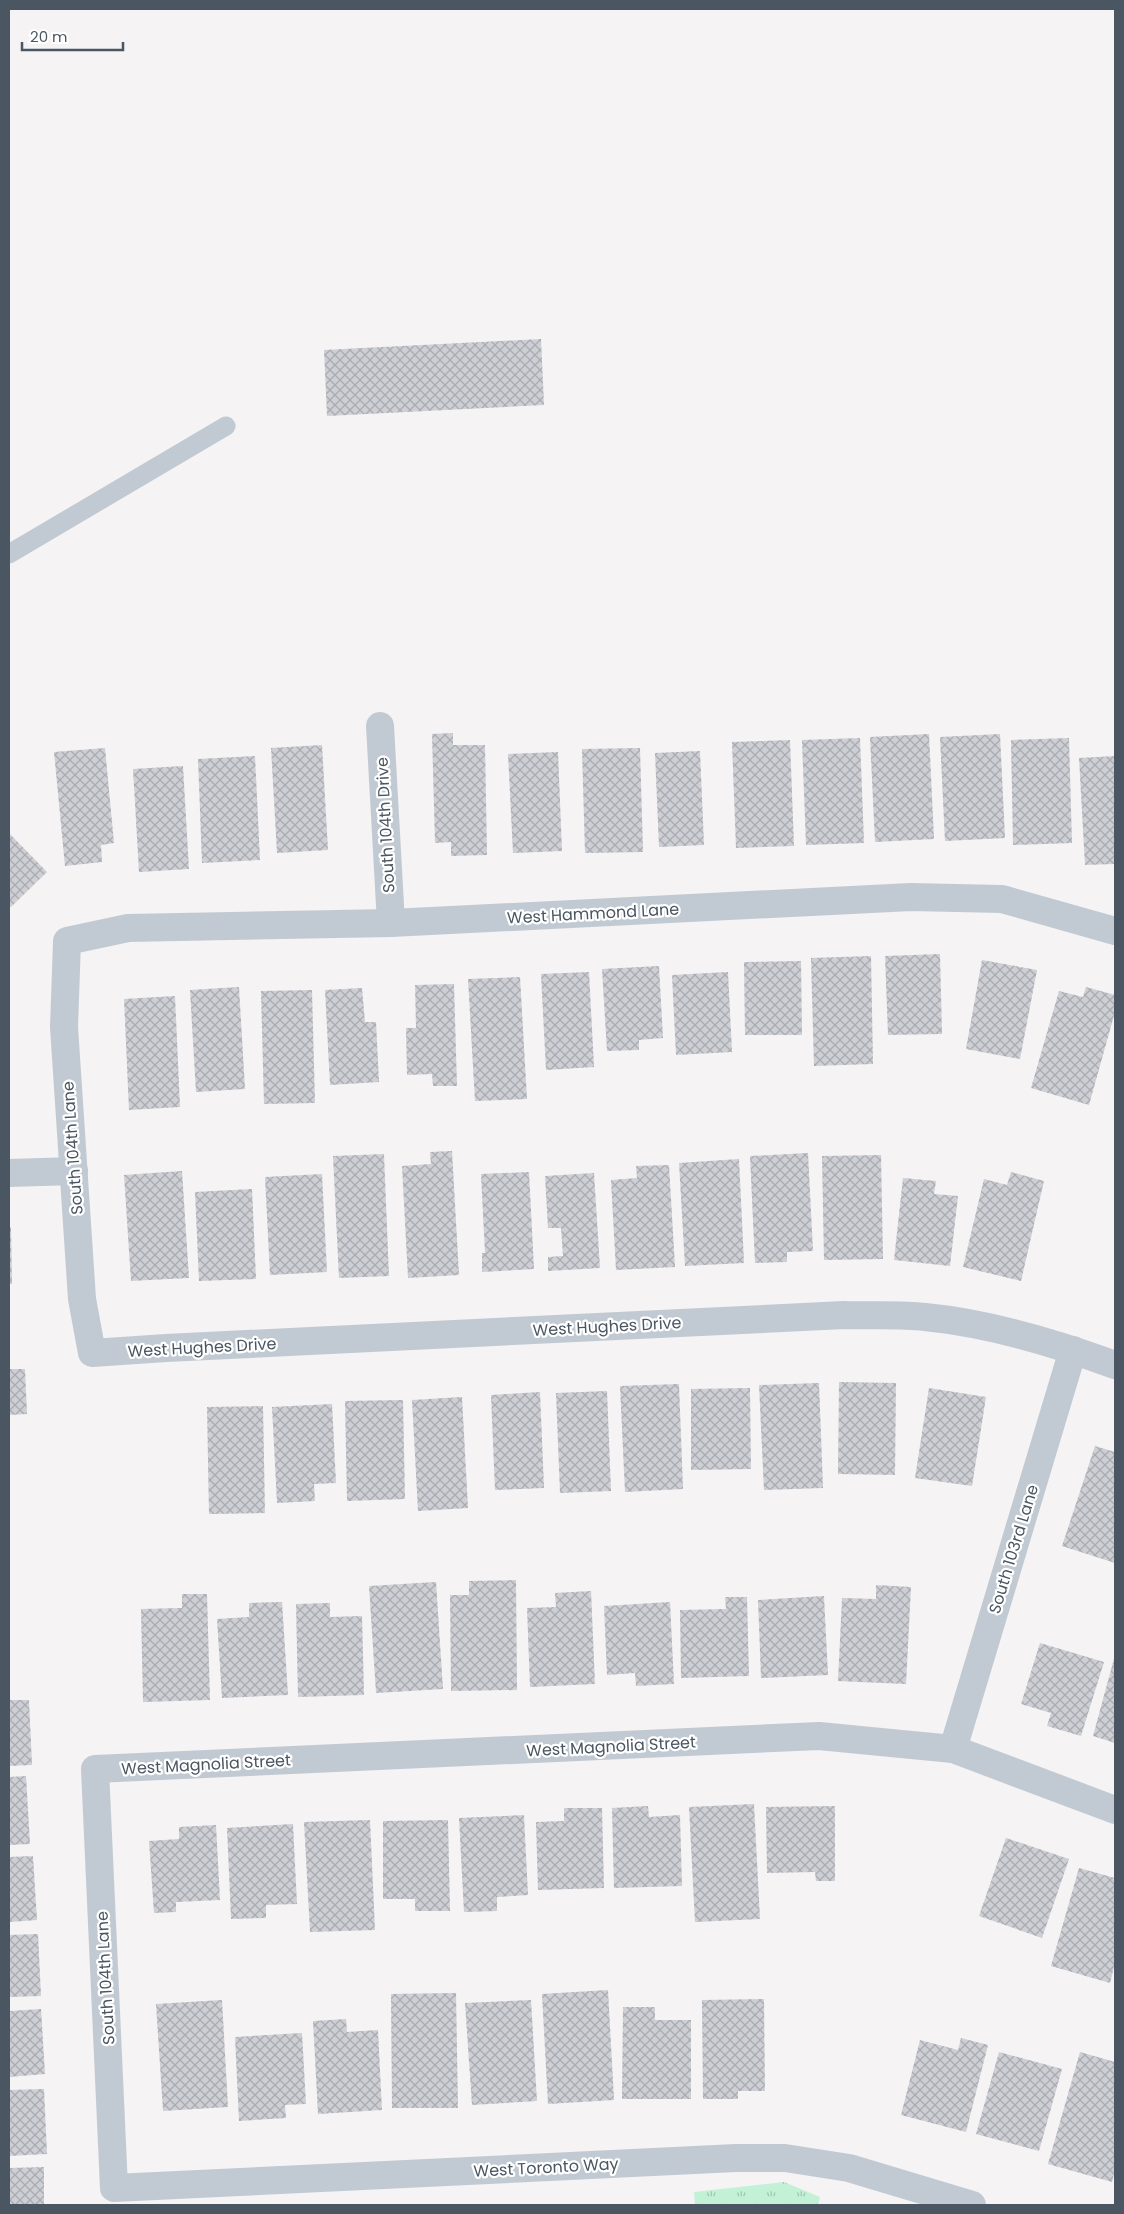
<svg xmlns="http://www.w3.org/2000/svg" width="1124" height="2214" font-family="Poppins,sans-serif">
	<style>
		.grass { fill: url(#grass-tufts) }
		.building { fill: url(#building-cross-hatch) }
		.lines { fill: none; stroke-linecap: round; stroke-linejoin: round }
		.service { stroke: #c1cad2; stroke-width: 19 }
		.minor { stroke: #c1cad2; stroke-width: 28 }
		.labels { text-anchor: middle; stroke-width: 4.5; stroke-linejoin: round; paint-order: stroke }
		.street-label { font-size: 16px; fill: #4a5661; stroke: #fff }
	</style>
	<defs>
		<pattern id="grass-tufts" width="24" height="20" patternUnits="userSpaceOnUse" patternTransform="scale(1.25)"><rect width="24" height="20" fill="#c3f1d5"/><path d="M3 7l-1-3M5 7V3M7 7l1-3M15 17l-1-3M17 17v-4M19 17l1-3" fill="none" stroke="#a0c6b0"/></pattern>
		<pattern id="building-cross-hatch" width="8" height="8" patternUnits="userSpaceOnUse" patternTransform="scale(1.25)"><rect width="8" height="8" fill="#cdcfd5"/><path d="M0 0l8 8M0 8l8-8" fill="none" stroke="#a8abb0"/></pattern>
	</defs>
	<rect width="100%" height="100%" fill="#f5f3f3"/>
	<path class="grass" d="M784,2182L820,2197L818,2205H695L694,2192Z"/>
	<g class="building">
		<path d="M541,339L544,405L327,416L324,350Z"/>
		<path d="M453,733V745H485L487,855L451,856V842L435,843L432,734Z"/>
		<path d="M929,734L934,839L875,842L870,737Z"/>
		<path d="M1000,734L1005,838L945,841L940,737Z"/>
		<path d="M860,738L864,843L806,845L802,740Z"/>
		<path d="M1069,738L1072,843L1013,845L1011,740Z"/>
		<path d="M790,740L794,846L736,848L732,742Z"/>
		<path d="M322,745L328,850L277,853L271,748Z"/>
		<path d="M105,748L114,843L101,845L102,862L65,866L54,752Z"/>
		<path d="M640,748L643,852L585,853L582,749Z"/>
		<path d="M700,751L704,845L659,847L655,753Z"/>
		<path d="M558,752L562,851L513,853L508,754Z"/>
		<path d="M255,756L260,860L202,863L198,759Z"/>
		<path d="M1115,756V864L1085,865L1079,758Z"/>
		<path d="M183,766L189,869L139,872L133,769Z"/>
		<path d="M9,833L47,872L11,907L9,905Z"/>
		<path d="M940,954L942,1034L888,1035L885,956Z"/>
		<path d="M871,956L873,1064L814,1066L811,958Z"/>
		<path d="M982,960L1037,970L1020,1059L966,1049Z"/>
		<path d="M801,961L802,1035H745L744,962Z"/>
		<path d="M659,966L663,1038L639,1040V1050L607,1051L602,969Z"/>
		<path d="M589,972L594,1067L546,1070L541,974Z"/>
		<path d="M728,972L732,1052L676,1055L672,975Z"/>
		<path d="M520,977L527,1099L475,1101L468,979Z"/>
		<path d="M454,984L457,1086H433L432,1074L407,1075L406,1028H416L415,985Z"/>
		<path d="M239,987L245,1089L196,1092L190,990Z"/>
		<path d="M1086,987L1115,995V1012L1089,1105L1031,1088L1059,991L1083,997Z"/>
		<path d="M362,988L365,1022H376L379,1082L330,1085L325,990Z"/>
		<path d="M312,990L315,1103L264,1104L261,991Z"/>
		<path d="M175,996L180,1107L129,1110L124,999Z"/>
		<path d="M452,1151L459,1275L408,1278L402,1166L431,1164L430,1152Z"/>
		<path d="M808,1153L813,1251L787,1252V1262L755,1263L750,1156Z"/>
		<path d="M384,1154L389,1276L339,1278L333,1156Z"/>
		<path d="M881,1155L883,1259L824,1260L822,1156Z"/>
		<path d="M739,1159L744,1263L685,1266L679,1163Z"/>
		<path d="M669,1165L675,1267L616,1270L611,1180L637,1178L636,1166Z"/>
		<path d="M182,1171L189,1278L131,1281L124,1175Z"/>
		<path d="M529,1172L534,1269L482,1272V1253H485L481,1174Z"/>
		<path d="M1011,1172L1044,1181L1021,1281L963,1267L984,1179L1007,1185Z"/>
		<path d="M594,1173L600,1268L548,1271V1257L563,1256L561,1228H548L545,1176Z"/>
		<path d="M322,1174L327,1272L270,1275L265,1177Z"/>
		<path d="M903,1178L936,1181L934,1194L958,1196L950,1266L894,1260Z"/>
		<path d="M252,1189L256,1279L199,1281L195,1192Z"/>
		<path d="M11,1227L12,1284H9V1228Z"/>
		<path d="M9,1369H25L27,1414L9,1415Z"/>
		<path d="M839,1382L896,1383L895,1475L838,1474Z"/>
		<path d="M819,1383L823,1488L764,1490L759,1385Z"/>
		<path d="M679,1384L683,1489L625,1492L620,1386Z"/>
		<path d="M750,1388L751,1469L691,1470V1389Z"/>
		<path d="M929,1388L986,1397L972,1486L915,1478Z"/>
		<path d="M607,1391L611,1491L560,1493L556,1393Z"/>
		<path d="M540,1392L544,1488L495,1490L491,1395Z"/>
		<path d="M462,1397L468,1508L418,1511L412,1400Z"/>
		<path d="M403,1400L405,1499L347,1501L345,1401Z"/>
		<path d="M332,1404L336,1483L314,1484L315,1501L277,1503L272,1407Z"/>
		<path d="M263,1406L265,1513L209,1514L207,1407Z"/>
		<path d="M1095,1446L1115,1452V1563L1062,1546Z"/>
		<path d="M516,1580L517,1690L451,1691L450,1595H469V1581Z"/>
		<path d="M436,1582L443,1689L376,1693L369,1586Z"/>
		<path d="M876,1585L911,1587L906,1684L838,1681L842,1598L876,1599Z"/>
		<path d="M591,1591L595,1684L530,1687L527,1608L556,1607L555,1593Z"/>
		<path d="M182,1594H207L210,1700L143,1702L141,1609L182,1608Z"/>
		<path d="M824,1596L828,1675L761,1678L758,1600Z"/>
		<path d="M725,1597H747L749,1676L681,1678L680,1610L726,1609Z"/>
		<path d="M282,1602L288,1695L222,1698L217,1619L249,1617V1603Z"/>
		<path d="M670,1602L674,1684L636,1686L635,1673L607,1675L604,1606Z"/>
		<path d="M330,1603V1617L362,1616L364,1695L298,1697L296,1604Z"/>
		<path d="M1040,1643L1104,1662L1081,1736L1047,1726L1051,1713L1021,1704Z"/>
		<path d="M1115,1655V1743L1093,1736Z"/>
		<path d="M9,1700H29L32,1765L9,1766Z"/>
		<path d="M26,1776L30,1844L9,1845V1777Z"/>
		<path d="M754,1804L760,1919L695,1922L689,1807Z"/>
		<path d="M648,1806L649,1817L680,1815L682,1886L614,1888L612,1808Z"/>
		<path d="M835,1806V1881H816L815,1872L767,1873L766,1807Z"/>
		<path d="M564,1808H602L604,1888L538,1890L536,1822L564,1821Z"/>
		<path d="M524,1815L528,1895L497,1897V1911L464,1912L459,1818Z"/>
		<path d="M370,1820L375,1930L310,1932L304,1822Z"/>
		<path d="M448,1820L450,1911H415V1899H383V1821Z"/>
		<path d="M293,1824L297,1904L266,1905V1918L231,1919L227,1828Z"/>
		<path d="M216,1825L220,1900L176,1902V1912L154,1913L149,1841L179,1839V1827Z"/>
		<path d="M1006,1838L1069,1859L1042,1938L979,1916Z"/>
		<path d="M33,1856L37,1920L9,1922V1857Z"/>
		<path d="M1079,1868L1115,1878V1963L1110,1983L1051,1966Z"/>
		<path d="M38,1934L41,1996L9,1997V1935Z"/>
		<path d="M608,1990L614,2100L548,2104L542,1994Z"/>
		<path d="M456,1993L458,2108H392L391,1994Z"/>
		<path d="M764,1999L765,2091H738V2099H703L702,2000Z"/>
		<path d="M222,2000L228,2107L163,2111L156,2004Z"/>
		<path d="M531,2000L537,2101L472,2105L465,2003Z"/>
		<path d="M623,2007H655V2020H691V2099H622Z"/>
		<path d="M41,2009L45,2074L9,2077V2011Z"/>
		<path d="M346,2019L347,2032L378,2030L382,2110L318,2114L313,2021Z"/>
		<path d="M302,2033L306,2104L285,2105L286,2118L239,2121L235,2037Z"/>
		<path d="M961,2038L988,2045L966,2132L901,2115L920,2040L958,2050Z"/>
		<path d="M999,2052L1062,2069L1039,2151L976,2134Z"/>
		<path d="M1080,2052L1115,2062V2170L1112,2182L1048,2164Z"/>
		<path d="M44,2089L47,2154L9,2156V2090Z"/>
		<path d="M44,2167V2205H9V2168Z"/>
	</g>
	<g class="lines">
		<path class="service" d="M9,554L226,426"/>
		<g class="minor">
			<path d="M380,726L391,923"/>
			<path d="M1115,931L1002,899L911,897L391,923L128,928L67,941L64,1027L82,1299L92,1353L166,1348L844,1315C871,1316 899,1314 925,1317C987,1323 1058,1344 1115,1365"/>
			<path d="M9,1173L74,1171"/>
			<path d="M953,1749L1073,1350"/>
			<path d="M972,2205L849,2168L785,2158H736L114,2188L95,1769L819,1736L953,1749L1115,1810"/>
		</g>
	</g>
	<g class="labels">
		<g class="street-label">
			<text transform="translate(385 825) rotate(-93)" y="6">South 104th Drive</text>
			<text transform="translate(593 913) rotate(-3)" y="6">West Hammond Lane</text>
			<text transform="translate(72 1148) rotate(-94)" y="6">South 104th Lane</text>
			<text transform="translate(607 1326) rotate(-3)" y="6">West Hughes Drive</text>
			<text transform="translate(202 1347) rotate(-3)" y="6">West Hughes Drive</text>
			<text transform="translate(1013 1549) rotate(-73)" y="6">South 103rd Lane</text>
			<text transform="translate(611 1746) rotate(-3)" y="6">West Magnolia Street</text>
			<text transform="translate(206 1764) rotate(-3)" y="6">West Magnolia Street</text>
			<text transform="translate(105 1978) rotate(-93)" y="6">South 104th Lane</text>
			<text transform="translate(546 2167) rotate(-3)" y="6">West Toronto Way</text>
		</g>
	</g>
	<rect width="1124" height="2214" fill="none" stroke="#4a5661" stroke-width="20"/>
	<path d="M22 42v8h101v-8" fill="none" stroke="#4a5661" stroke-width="2.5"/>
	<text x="30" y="42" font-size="15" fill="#4a5661" stroke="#ffffff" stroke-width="4" paint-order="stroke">20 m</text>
</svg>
